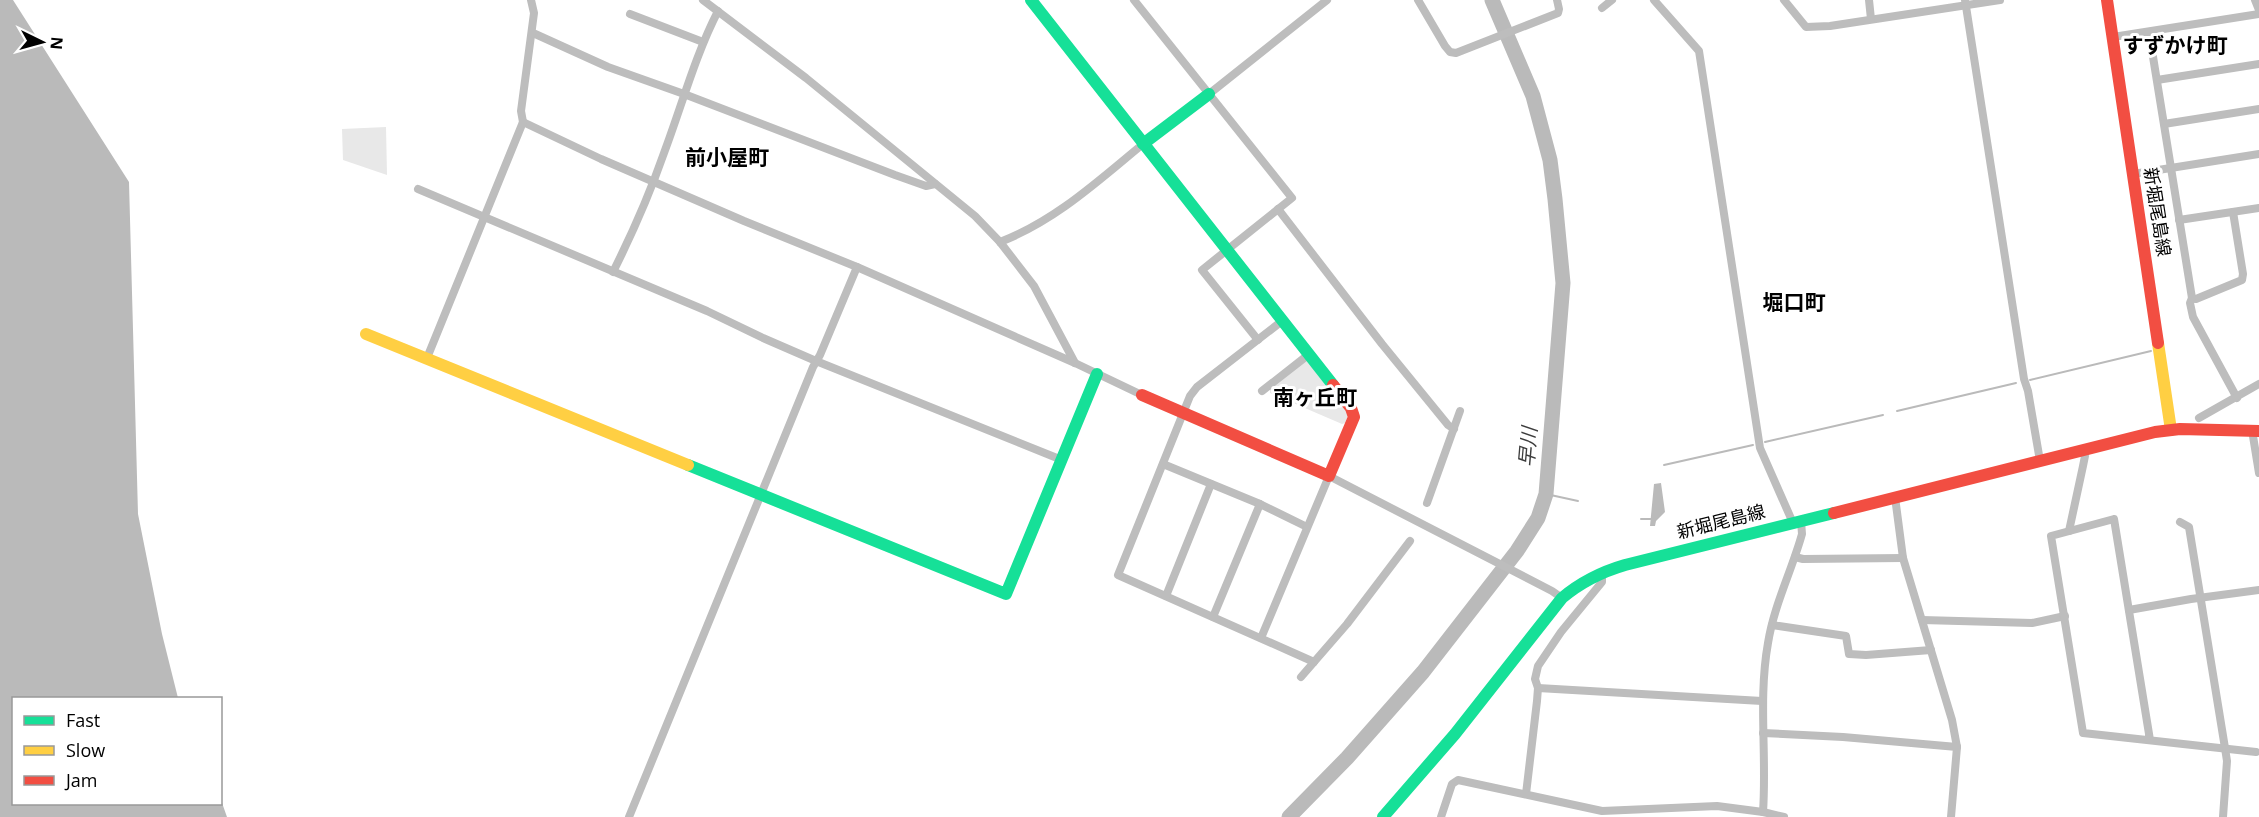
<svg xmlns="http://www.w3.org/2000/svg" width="2259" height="817" font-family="'Open Sans','Noto Sans JP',sans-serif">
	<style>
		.green { fill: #e8e8e8 }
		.water { fill: #bababa }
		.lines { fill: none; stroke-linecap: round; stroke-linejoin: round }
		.stream { stroke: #bababa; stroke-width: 2 }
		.river { stroke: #bababa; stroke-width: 15 }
		.street { stroke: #bdbdbd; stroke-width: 8 }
		.fast { stroke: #16e098; stroke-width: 12 }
		.slow { stroke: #ffcf43; stroke-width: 12 }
		.jam { stroke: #f24e42; stroke-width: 12 }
		.labels { text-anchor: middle; stroke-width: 6; stroke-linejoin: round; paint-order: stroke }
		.street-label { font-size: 18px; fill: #000; stroke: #fff }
		.water-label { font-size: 20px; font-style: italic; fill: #3d3d3d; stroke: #fff }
		.quarter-label { font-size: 21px; font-weight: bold; fill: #000; stroke: #fff }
	</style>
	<rect width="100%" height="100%" fill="#fff"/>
	<g class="green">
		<path d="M386,127L387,175L343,160L342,129Z"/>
		<path d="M1307,361L1346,410L1348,416L1345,423L1342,424L1270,393V388L1304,362Z"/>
	</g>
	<g class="water">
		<path d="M0,0H13L129,182L138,514L162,634L178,698H14V804H220L221,800L227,817H0Z"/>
		<path d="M1661,483L1665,512L1656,521L1655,526H1650L1654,484Z"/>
	</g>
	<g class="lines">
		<g class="stream">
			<path d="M2030,380L2151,351"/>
			<path d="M1897,411L2016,383"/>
			<path d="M1765,442L1883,415"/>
			<path d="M1664,465L1753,445"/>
			<path d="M1546,494L1578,501"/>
			<path d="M1641,519H1653"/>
		</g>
		<path class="river" d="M1289,817L1347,758L1423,672L1517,551L1538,518L1546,494L1563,283L1555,199L1550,160L1533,96L1492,0"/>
		<g class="street">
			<path d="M703,0L806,78L975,216L1000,242L1034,286L1075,363"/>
			<path d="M1134,0L1292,198L1202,270L1258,340"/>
			<path d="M1418,0L1445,46L1450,52L1456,53L1558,13L1559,9L1557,0"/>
			<path d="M1654,0L1699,51L1760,448L1793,523"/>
			<path d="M1784,0L1806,27L1830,26L2000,0"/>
			<path d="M1869,0L1871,19"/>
			<path d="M1965,0L2024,379L2028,391L2040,461"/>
			<path d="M2255,0L2259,10"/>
			<path d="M1602,8L1612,0"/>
			<path d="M630,14L703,42"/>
			<path d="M2149,32L2192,298L2196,299L2242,280L2243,274L2233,212"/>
			<path d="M533,33L608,67L684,94L895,175L926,186L935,184"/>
			<path d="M2113,37L2259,14"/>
			<path d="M2157,80L2259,64"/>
			<path d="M1209,94L1327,0"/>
			<path d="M523,122L601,159L744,221L857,267L1075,363L1142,395"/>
			<path d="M2164,124L2259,109"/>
			<path d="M2133,174L2259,154"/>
			<path d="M418,189L707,311L763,338L816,361L1062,460"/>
			<path d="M1278,209L1382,344L1448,425L1454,429"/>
			<path d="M2179,220L2259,208"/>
			<path d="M1000,242C1055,221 1098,181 1143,144"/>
			<path d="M613,272C632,234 650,193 664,153C682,105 695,56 718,11"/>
			<path d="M2192,298L2190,303L2193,317L2237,398"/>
			<path d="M1282,321L1197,387L1190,396L1118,575L1314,662"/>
			<path d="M427,358L523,122L521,111L534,13L531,0"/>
			<path d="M1262,391L1308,355"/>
			<path d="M2199,418L2259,384"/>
			<path d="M2252,430L2259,473"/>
			<path d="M1163,464L1260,504L1307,527"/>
			<path d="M1895,497L1903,558L1952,720L1957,747L1951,817"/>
			<path d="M1427,503L1460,411"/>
			<path d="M2180,522L2189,527L2225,748L2227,761L2223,817"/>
			<path d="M2069,531L2083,466L2085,456L2083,450"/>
			<path d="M1795,557L1803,559L1903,558"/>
			<path d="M1166,596L1211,484"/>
			<path d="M2129,610L2191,599L2259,590"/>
			<path d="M1213,617L1260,504"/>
			<path d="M1922,620L2032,623L2065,616"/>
			<path d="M1772,625L1846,636L1849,654L1866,655L1931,650"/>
			<path d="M1261,638L1329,476L1552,591L1562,598"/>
			<path d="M1301,677L1347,624L1410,541"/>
			<path d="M1538,688L1762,701"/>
			<path d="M1763,733L1843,737L1957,747"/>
			<path d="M2150,740L2114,519L2051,536L2083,733L2256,752"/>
			<path d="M1526,794L1537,701L1538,688L1535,679L1538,666L1561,632L1602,582V572"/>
			<path d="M1763,812C1767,755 1758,699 1768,643C1774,605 1792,570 1802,534L1801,521"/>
			<path d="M629,817L813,367L820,355L857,267"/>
			<path d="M1441,817L1452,784L1458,780L1602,811L1717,806L1763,812L1784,817"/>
		</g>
		<g class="fast">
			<path d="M1031,0L1333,385"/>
			<path d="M1143,144L1209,94"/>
			<path d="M688,465L1006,594L1097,374"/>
			<path d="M1383,817L1455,734L1562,598C1581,582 1601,572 1625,565L1834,513"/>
		</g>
		<g class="slow">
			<path d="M366,334L688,465"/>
			<path d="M2158,343L2171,430"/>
		</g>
		<g class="jam">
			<path d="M2107,0L2158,343"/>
			<path d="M1142,395L1329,476L1354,417L1351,408L1333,385"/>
			<path d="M1834,513L2155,432L2180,429L2259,431"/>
		</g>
	</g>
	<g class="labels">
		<g class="street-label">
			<text transform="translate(2157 212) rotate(81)" y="6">新堀尾島線</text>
			<text transform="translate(1721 522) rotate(-14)" y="6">新堀尾島線</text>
		</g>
		<g class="water-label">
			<text transform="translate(1528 447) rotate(-85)" y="7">早川</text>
		</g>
		<g class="quarter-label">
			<text x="2175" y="53">すずかけ町</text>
			<text x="727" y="165">前小屋町</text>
			<text x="1794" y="310">堀口町</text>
			<text x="1315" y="405">南ヶ丘町</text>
		</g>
	</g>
	<rect x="12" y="697" width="210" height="108" fill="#ffffff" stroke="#999999" stroke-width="1.5"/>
	<rect x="24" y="716" width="30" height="9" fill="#16e098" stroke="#999999" stroke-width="1.5"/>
	<text x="66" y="727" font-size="18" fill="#000000">Fast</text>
	<rect x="24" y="746" width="30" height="9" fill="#ffcf43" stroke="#999999" stroke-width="1.5"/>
	<text x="66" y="757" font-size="18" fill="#000000">Slow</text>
	<rect x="24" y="776" width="30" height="9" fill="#f24e42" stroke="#999999" stroke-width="1.5"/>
	<text x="66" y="787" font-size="18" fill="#000000">Jam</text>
	<g transform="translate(42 42) rotate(95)" stroke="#ffffff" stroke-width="4.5" paint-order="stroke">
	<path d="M0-4.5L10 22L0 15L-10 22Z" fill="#000000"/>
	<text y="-9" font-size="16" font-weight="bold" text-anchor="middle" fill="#000000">N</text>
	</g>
</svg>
